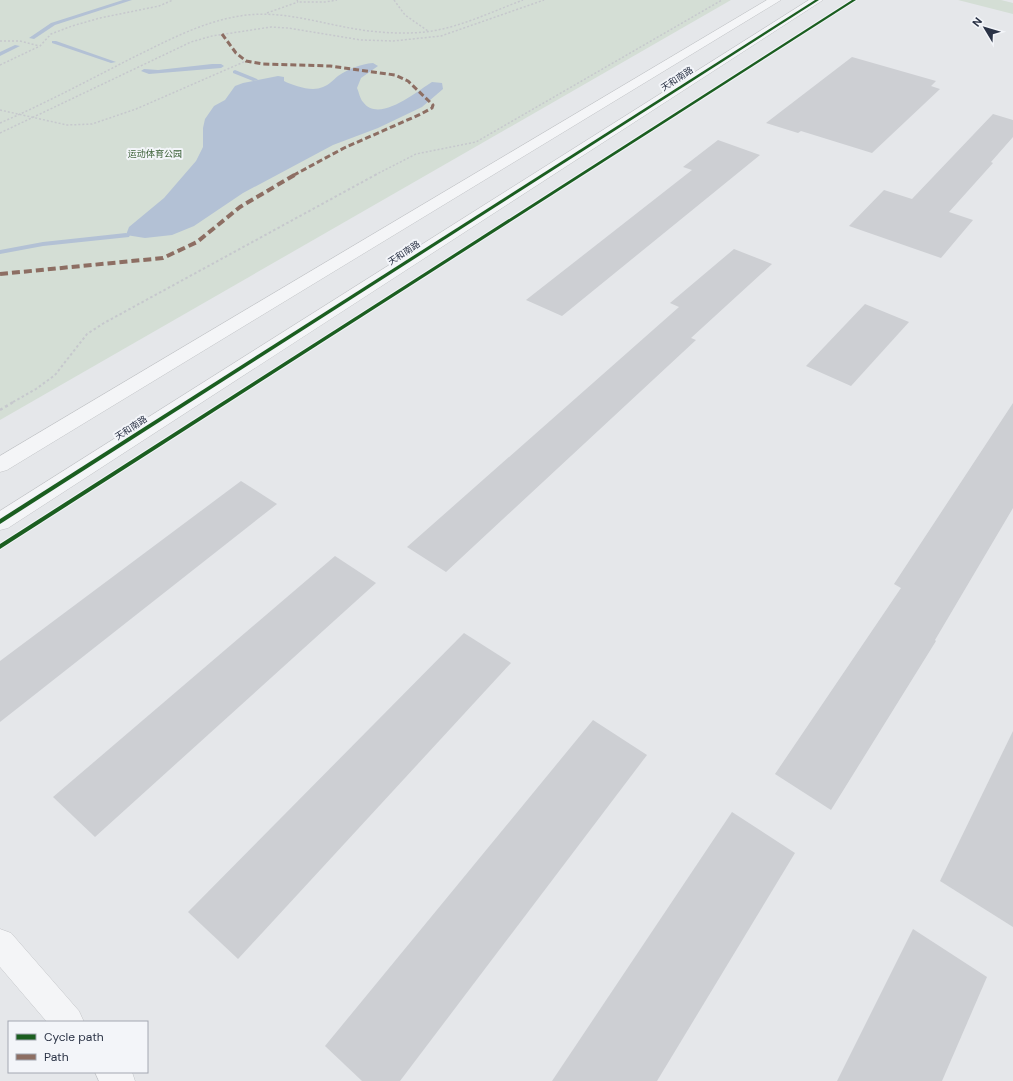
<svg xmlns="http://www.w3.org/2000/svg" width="1013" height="1081" font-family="'DM Sans','Noto Sans SC',sans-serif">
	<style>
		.green { fill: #d4ded5 }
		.water { fill: #b3c1d5 }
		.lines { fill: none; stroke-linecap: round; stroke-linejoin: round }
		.stream { fill: #b3c1d5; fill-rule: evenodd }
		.building { fill: #cdcfd3 }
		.tertiary-casing { stroke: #c3c5c8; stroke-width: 1 }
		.path-far2 { stroke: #c6c8cd; stroke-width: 1.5; stroke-dasharray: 2 2; stroke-linecap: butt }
		.path-far1 { stroke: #c6c8cd; stroke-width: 2; stroke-dasharray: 2.5 2.5; stroke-linecap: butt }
		.path { stroke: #c6c8cd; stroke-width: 2.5; stroke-dasharray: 3 3; stroke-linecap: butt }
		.tertiary { fill: #f4f5f7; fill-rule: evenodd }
		.quiet-far1 { stroke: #8d6e63; stroke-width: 3; stroke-dasharray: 6 3; stroke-linecap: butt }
		.quiet { stroke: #8d6e63; stroke-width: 4; stroke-dasharray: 8 4; stroke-linecap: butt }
		.cycleway-casing { stroke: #f3f5f9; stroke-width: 2 }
		.cycleway { fill: #1b5e20; fill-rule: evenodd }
		.labels { text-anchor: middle; stroke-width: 4; stroke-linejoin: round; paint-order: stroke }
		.far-street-label { font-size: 9px; fill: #2a3245; stroke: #f3f5f9 }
		.far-park-label { font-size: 9px; fill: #3c6137; stroke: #f3f5f9 }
	</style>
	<rect width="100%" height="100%" fill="#e5e7ea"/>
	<g class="green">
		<path d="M0,0H731L0,420Z"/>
		<path d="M958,0H1001L1013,3V14Z"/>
	</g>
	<path class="water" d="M373,63L378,66L361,78L357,88C359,92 360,99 363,102C379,124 417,91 432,82L442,83L443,89L422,107L378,128L333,145L243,193L194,226L172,235L145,238L126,235L129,227L164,198L196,161L203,147V128L205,119L214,106L225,100L235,86L243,83L278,76L284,77V81C294,86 312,92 323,87C329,85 333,80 338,76C348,69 361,64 373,63Z"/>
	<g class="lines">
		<g class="stream">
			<path d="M123,0H132L55,25L34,39L29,38L51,23Z"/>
			<path d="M52,41H56L116,62L111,63L52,43Z"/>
			<path d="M15,45L20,46L0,56V52Z"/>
			<path d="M212,64H221L224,66L221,68L149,74L141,71L144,69L158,70Z"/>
			<path d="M235,70L257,79L258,80L253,81L233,73V71Z"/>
			<path d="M126,233L130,235L129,237L43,246L0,254V250L43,242Z"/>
		</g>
	</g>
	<g class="building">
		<path d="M852,57L936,81L931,86L940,89L872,153L801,131L798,133L766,123Z"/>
		<path d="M993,114L1013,120V137L991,162L993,163L949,212L973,220L941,258L849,226L884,190L912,199Z"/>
		<path d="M718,140L760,155L562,316L526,300L692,170L683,167Z"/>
		<path d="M734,249L772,264L691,338L696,340L446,572L407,547L679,307L670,303Z"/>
		<path d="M865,304L909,322L851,386L806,366Z"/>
		<path d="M1013,403V508L935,640L936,641L831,810L775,774L901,588L894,584Z"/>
		<path d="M241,481L277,504L0,722V661Z"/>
		<path d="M335,556L376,583L95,837L53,797Z"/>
		<path d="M464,633L511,663L238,959L188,912Z"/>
		<path d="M593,720L647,755L400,1081H362L325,1046Z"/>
		<path d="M1013,731V927L940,881Z"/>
		<path d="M732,812L795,853L657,1081H552Z"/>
		<path d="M913,929L987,977L942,1081H837Z"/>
	</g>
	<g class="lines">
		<defs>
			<g id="tertiary">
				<path d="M767,0H781L7,470L0,472V456Z"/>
				<path d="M809,0H823L8,528L0,530V511Z"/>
				<path d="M0,929L11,933L79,1011L84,1022H47L0,967Z"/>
				<path d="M95,1072H132L135,1081H99Z"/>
			</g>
		</defs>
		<use href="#tertiary" class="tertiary-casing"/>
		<g class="path-far2">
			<path d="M297,0L298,2H325L337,0"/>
			<path d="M394,0L405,15L428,31"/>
			<path d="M267,13L298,2"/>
			<path d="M0,41H20L39,46"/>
			<path d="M0,65L40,46L51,34L72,26L100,18L159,6L173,0"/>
			<path d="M0,110L67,125L92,124L136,109L246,61"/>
			<path d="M0,123C44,104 87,81 130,59C165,42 201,22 240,16C281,9 321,24 362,30C383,33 405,34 425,32C459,28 491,12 523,0"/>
			<path d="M0,133L191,42L212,36L271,27L288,28L361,40L393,41L441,36L544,0"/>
			<path d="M375,175L416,154L476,142L722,0"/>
		</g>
		<path class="path-far1" d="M13,402L36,389L55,375L87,334L104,323L377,174"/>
		<path class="path" d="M0,410L15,401"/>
		<use href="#tertiary" class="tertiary"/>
		<path class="quiet-far1" d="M222,34L236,53L246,61L263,64L330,66L395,75L408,81L433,105L432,108L421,114L344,148L294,175"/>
		<path class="quiet" d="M0,274L163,258L197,242L240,207L296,174"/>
		<defs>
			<g id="cycleway">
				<path d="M815,0H819L0,524V519Z"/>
				<path d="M852,0H856L0,549V544Z"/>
			</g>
		</defs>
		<use href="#cycleway" class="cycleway-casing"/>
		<use href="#cycleway" class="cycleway"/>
	</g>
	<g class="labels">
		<g class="far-street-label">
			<text transform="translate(677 79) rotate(-33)" y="3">天和南路</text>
			<text transform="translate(404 253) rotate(-33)" y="3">天和南路</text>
			<text transform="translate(131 428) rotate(-33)" y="3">天和南路</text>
		</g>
		<g class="far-park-label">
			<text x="155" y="157">运动体育公园</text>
		</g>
	</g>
	<rect x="8" y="1021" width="140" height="52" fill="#f3f5f9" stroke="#a3a7b1"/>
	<rect x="16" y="1034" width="20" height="6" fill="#1b5e20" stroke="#a3a7b1"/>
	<text x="44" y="1041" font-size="12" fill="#2a3245">Cycle path</text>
	<rect x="16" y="1054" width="20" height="6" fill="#8d6e63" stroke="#a3a7b1"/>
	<text x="44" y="1061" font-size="12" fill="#2a3245">Path</text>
	<g transform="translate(985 28) rotate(308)" stroke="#f3f5f9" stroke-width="3" paint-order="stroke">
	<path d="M0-3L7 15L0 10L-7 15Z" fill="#2a3245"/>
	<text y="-6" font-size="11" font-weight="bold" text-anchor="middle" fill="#2a3245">N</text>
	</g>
</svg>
